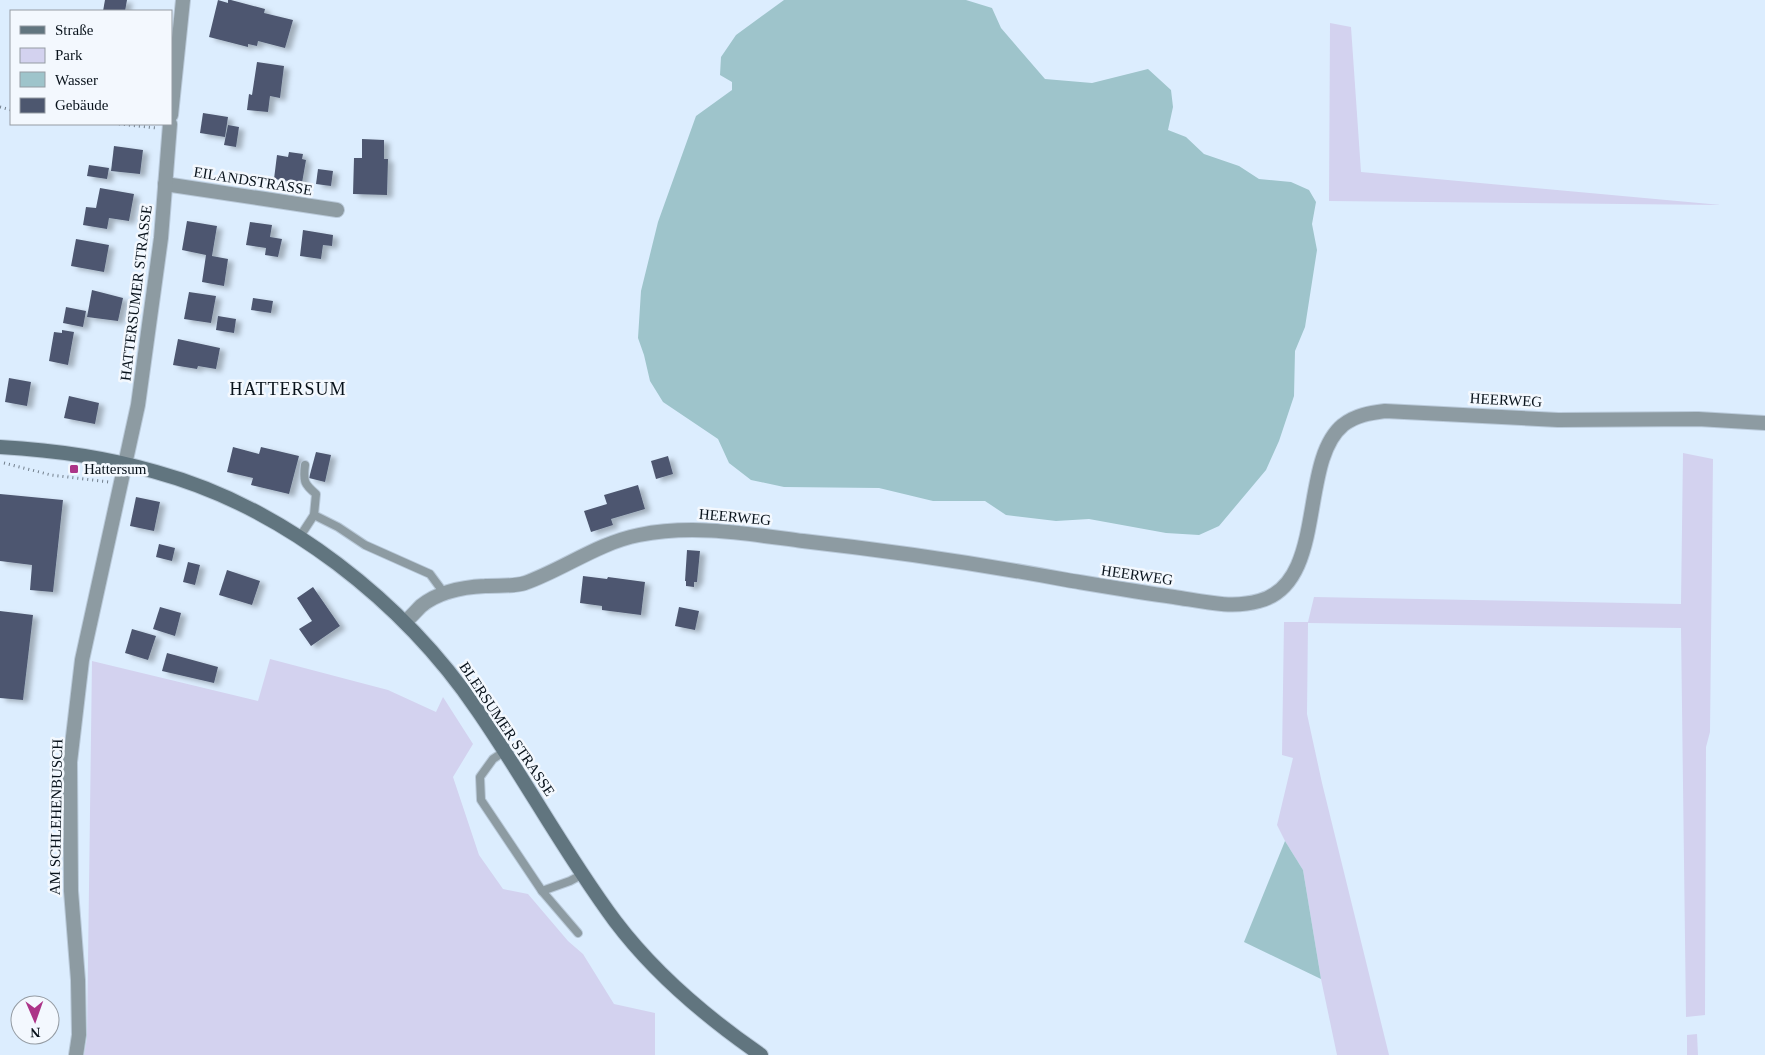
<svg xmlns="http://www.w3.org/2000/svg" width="1765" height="1055" font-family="'Times New Roman',serif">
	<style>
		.green { fill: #d3d2ef }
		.water { fill: #9ec4cb }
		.building { fill: #4d576f; filter: url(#shadow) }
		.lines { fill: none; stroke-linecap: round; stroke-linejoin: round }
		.service-casing { stroke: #bacada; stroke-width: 10 }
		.minor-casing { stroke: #bacada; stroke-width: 16 }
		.secondary-casing { stroke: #bacada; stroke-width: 16 }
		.path { stroke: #717e8b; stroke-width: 3; stroke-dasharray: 1 4; stroke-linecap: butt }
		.service { stroke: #8d9ba2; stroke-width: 8 }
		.minor { stroke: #8d9ba2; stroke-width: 14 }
		.secondary { stroke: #61757f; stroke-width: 14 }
		.poi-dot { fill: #ac3488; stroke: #f3f8fe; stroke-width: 2 }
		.labels { text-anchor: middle; stroke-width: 5; stroke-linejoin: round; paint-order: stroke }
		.street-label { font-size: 15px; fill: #08121b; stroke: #f3f8fe }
		.poi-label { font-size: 15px; fill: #08121b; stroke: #f3f8fe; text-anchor: start }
		.quarter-label { font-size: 18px; letter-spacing: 1px; fill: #08121b; stroke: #f3f8fe }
	</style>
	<defs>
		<filter id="shadow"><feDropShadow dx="5.5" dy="3" stdDeviation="2.5" flood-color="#0004"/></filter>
	</defs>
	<rect width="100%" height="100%" fill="#dcedfe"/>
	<g class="green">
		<path d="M1330,23L1351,27L1361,172L1721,205L1329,201Z"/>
		<path d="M1683,453L1713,459L1710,732L1706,747L1705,1015L1686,1017L1681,628L1308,623L1307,714L1322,783L1389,1055H1337L1321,979L1303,870L1285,841L1277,825L1293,758L1282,755L1284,622H1308L1314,597L1681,604Z"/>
		<path d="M270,659L388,690L436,712L443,697L473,744L453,777L479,855L503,889L528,894L568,941L583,954L614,1004L655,1013V1055H84L87,1038L92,661L258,701Z"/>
		<path d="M1697,1034L1698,1055H1687V1035Z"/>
	</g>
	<g class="water">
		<path d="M784,0H966L992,8L1001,28L1045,79L1092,83L1148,69L1171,90L1173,107L1168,130L1186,137L1204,154L1239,166L1259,179L1291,182L1309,190L1316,202L1312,224L1317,250L1305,327L1295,351L1294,396L1279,441L1266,470L1219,526L1199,535L1166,533L1089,519L1056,521L1006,515L985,501H933L879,488L784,487L751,480L729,463L718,439L663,402L650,381L644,355L638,338L641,291L658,222L696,116L732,90V82L720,75L721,57L736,35Z"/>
		<path d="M1285,841L1303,870L1321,979L1244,942Z"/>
	</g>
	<g class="building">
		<path d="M105,0H127L125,11H103Z"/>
		<path d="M218,0L228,3V0H231L265,9L264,13L293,20L285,48L258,41L257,46L248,44V47L209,37Z"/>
		<path d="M257,62L284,66L280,98L270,96L268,112L247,110L249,94L252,95Z"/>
		<path d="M203,113L228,117L225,137L200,133Z"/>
		<path d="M228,125L239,127L236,147L224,145Z"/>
		<path d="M362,139L384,140V159H388L387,195L353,194L354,158H362Z"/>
		<path d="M114,146L143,150L140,174L111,171Z"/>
		<path d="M289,152L303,154L302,159L306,160L302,183L274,179L277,155L288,157Z"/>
		<path d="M89,165L109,168L107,179L87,176Z"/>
		<path d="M318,169L333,171L331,186L316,184Z"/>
		<path d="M100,188L134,194L129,221L109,218L107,229L83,225L86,207L96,208Z"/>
		<path d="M187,221L217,226L212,256L228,259L224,286L202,282L206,255L182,250Z"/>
		<path d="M250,222L272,225L270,237L282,239L278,257L265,255L266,248L246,245Z"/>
		<path d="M303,230L333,235L332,246L323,245L321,259L300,256Z"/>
		<path d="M76,239L109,245L104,272L71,266Z"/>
		<path d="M92,290L123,298L118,321L87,317Z"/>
		<path d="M189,292L216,296L211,323L184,319Z"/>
		<path d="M253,298L273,301L271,313L251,310Z"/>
		<path d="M66,307L86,311L83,327L63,323Z"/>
		<path d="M218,316L236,319L234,333L216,330Z"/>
		<path d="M62,330L74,332L68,365L49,361L54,332L62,333Z"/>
		<path d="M178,339L220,348L216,369L198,366L197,369L173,365Z"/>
		<path d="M9,378L31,382L27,406L5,402Z"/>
		<path d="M69,396L99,403L95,424L64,418Z"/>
		<path d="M233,447L259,454L261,447L299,456L289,494L251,485L253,478L227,472Z"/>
		<path d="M316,452L331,455L325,482L309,478Z"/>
		<path d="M668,456L673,474L656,479L651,461Z"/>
		<path d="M638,485L645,509L611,519L613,525L591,532L584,511L607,504L604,495Z"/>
		<path d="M0,494L63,500L53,592L30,590L32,565L0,561Z"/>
		<path d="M136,497L160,502L154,531L130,526Z"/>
		<path d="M159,544L175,548L172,561L156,557Z"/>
		<path d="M687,550L700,551L697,582H694V587L686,586V581H685Z"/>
		<path d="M188,562L200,565L195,585L183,582Z"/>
		<path d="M227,570L260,581L252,605L219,595Z"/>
		<path d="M583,576L607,579L608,577L645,582L641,615L602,610V606L580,603Z"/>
		<path d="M313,587L340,626L311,646L299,629L312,621L297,598Z"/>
		<path d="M160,607L181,613L175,636L153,629Z"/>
		<path d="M679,607L699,611L695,630L675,626Z"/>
		<path d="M0,611L33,615L23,700L0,698Z"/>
		<path d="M132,629L156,636L148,660L125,653Z"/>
		<path d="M167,653L218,667L214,683L162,671Z"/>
	</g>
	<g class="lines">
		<defs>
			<g id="service">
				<path d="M314,515L338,527L365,545L430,574L444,593"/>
				<path d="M299,538L314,515L316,494C304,484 303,481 305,465"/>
				<path d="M505,751L493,759L480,777L481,800L542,891L570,881L583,874"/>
				<path d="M542,891L578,933"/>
			</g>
			<g id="minor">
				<path d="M171,115L183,0"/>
				<path d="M165,184L337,210"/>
				<path d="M405,622C411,617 416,611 421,606C438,592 464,587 485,586C498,585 513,587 525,583C564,569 598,543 639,535C694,524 749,534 803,541C892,551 980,564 1067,580C1103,586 1138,592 1174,597C1201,601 1231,609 1259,601C1328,583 1298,462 1343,425C1356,415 1370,413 1385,411L1558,420L1698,419L1765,423"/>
				<path d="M76,1055L79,1035L78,980L71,891L70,762L82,660L138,405L161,238L170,124"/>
			</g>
			<path id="secondary" d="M0,447C53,450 105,457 156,472C284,507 404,602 478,711C525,779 565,854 615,921C655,974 706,1017 761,1055"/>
		</defs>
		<use href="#service" class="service-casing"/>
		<use href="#minor" class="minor-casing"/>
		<use href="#secondary" class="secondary-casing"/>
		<g class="path">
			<path d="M0,107L11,110"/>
			<path d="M119,124L157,128"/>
			<path d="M4,463L51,475L109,482"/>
		</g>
		<use href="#service" class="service"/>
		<use href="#minor" class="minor"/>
		<use href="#secondary" class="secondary"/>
	</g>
	<rect class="poi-dot" x="69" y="464" width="10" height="10" rx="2.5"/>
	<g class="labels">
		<g class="street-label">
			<text transform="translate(253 181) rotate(9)" y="5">EILANDSTRASSE</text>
			<text transform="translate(136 293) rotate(-83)" y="5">HATTERSUMER STRASSE</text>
			<text transform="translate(1506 400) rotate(3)" y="5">HEERWEG</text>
			<text transform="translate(735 517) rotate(5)" y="5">HEERWEG</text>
			<text transform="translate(1137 575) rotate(8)" y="5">HEERWEG</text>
			<text transform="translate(507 729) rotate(56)" y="5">BLERSUMER STRASSE</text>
			<text transform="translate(56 817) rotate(-89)" y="5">AM SCHLEHENBUSCH</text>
		</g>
		<g class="poi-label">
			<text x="84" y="474">Hattersum</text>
		</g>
		<g class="quarter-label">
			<text x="288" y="395">HATTERSUM</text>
		</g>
	</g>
	<rect x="10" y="10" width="162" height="115" fill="#f3f8fe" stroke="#959ca3"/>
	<rect x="20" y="26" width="25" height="8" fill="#61757f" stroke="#959ca3"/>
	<text x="55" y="35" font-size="15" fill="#08121b">Straße</text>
	<rect x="20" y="48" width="25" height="15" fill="#d3d2ef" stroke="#959ca3"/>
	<text x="55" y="60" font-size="15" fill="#08121b">Park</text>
	<rect x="20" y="72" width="25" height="15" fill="#9ec4cb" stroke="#959ca3"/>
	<text x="55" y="85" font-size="15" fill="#08121b">Wasser</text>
	<rect x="20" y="98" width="25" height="15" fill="#4d576f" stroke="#959ca3"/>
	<text x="55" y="110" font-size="15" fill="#08121b">Gebäude</text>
	<g transform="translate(35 1020) rotate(178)"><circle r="24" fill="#f3f8fe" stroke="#959ca3"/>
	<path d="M0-4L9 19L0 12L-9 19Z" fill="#ac3488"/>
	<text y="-8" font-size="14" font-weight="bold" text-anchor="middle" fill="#08121b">N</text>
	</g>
</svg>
